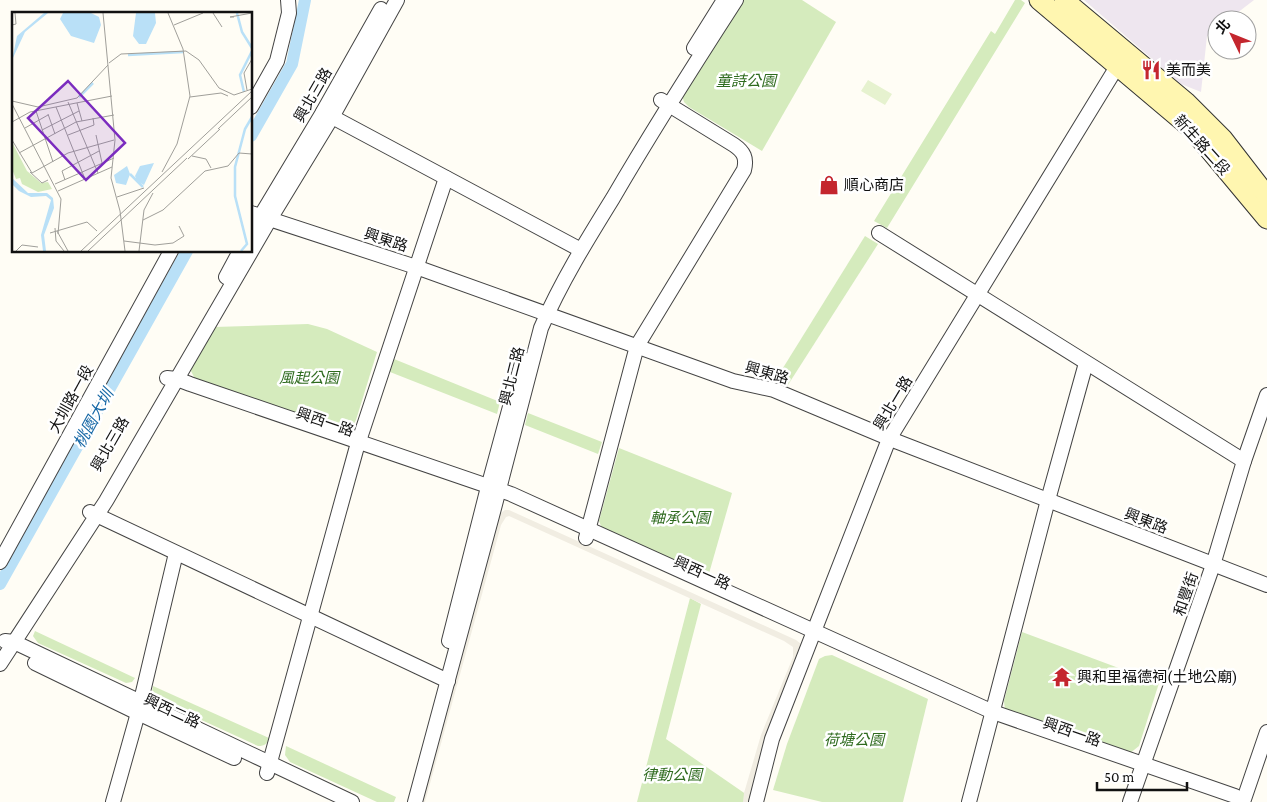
<svg xmlns="http://www.w3.org/2000/svg" width="1267" height="802" font-family="'Crimson Pro','Noto Sans TC',serif">
	<style>
		.industrial { fill: #eee6ef }
		.green { fill: #d5ebbd }
		.pitch { fill: #e6f2cf }
		.plaza { fill: #f1ede2 }
		.lines { fill: none; stroke-linecap: round; stroke-linejoin: round }
		.canal { stroke: #b9e0f7; stroke-width: 12 }
		.minor-casing { stroke: #444; stroke-width: 16 }
		.secondary-casing { stroke: #333; stroke-width: 21 }
		.minor { stroke: #fff; stroke-width: 14 }
		.secondary { stroke: #fff6b0; stroke-width: 19 }
		.labels { text-anchor: middle; stroke-width: 5; stroke-linejoin: round; paint-order: stroke }
		.poi-label { font-size: 15px; fill: #111; stroke: #fff; text-anchor: start }
		.park-label { font-size: 15px; font-style: italic; fill: #2f6b1f; stroke: #fff }
		.street-label { font-size: 15px; fill: #111; stroke: #fff }
		.water-label { font-size: 16px; font-style: italic; fill: #1768a6; stroke: #fff }
		.inset-river { fill: none; stroke: #b9e0f7; stroke-width: 2.5 }
		.inset-road { fill: none; stroke: #a09f9a; stroke-width: 1 }
		.view { fill: #7b2cbf; fill-opacity: 0.15; stroke: #7b2cbf; stroke-width: 2.5 }
		.inset-edge { fill: none; stroke: #111; stroke-width: 2.5 }
	</style>
	<rect width="100%" height="100%" fill="#fffdf5"/>
	<path class="industrial" d="M1084,0H1254L1228,20H1217V28L1207,36L1201,92L1181,84Z"/>
	<g class="green">
		<path d="M741,0H802L836,22L762,151L689,107L684,102L682,95Z"/>
		<path d="M1015,0H1021L1025,3L887,228L874,221L991,31L995,34Z"/>
		<path d="M865,236L878,244L786,388L773,384Z"/>
		<path d="M308,324L327,329L377,352L356,420L352,427L345,431L195,379L191,371L192,365L214,327Z"/>
		<path d="M394,359L500,402L497,414L390,372Z"/>
		<path d="M528,413L602,442L598,454L525,425Z"/>
		<path d="M619,448L732,493L708,577L609,534L601,526L599,521Z"/>
		<path d="M690,598L701,604L666,739L750,797V802H637Z"/>
		<path d="M35,631L135,678L132,682L126,683L38,643L33,636Z"/>
		<path d="M1022,632L1159,683L1139,746L1129,754L1005,710L1004,701Z"/>
		<path d="M832,655L928,699L903,802H822L773,790L787,744L819,659L825,656Z"/>
		<path d="M153,686L269,738C267,744 265,746 258,746L160,701L152,693Z"/>
		<path d="M286,746L396,797L394,802H377L290,762L285,755Z"/>
	</g>
	<path class="pitch" d="M868,80L892,94L885,105L861,91Z"/>
	<path class="plaza" d="M505,510H509L796,640L801,644V653L750,802H743L744,793L761,735L793,657V647L784,641L509,516L506,517L501,525L425,802H419L498,515Z"/>
	<g class="lines">
		<g class="canal">
			<path d="M251,136L292,64L305,0"/>
			<path d="M0,584L187,251"/>
		</g>
		<defs>
			<g id="minor">
				<path d="M694,48L724,0"/>
				<path d="M251,107L277,61L289,13L288,0"/>
				<path d="M323,112L581,250"/>
				<path d="M251,213L416,267L733,381L774,390L898,442L1267,585"/>
				<path d="M251,232L323,112L381,9"/>
				<path d="M879,233L1244,461"/>
				<path d="M226,277L240,251"/>
				<path d="M167,378L177,379L190,384L511,494L993,712L1235,796L1240,802"/>
				<path d="M90,512L448,681"/>
				<path d="M586,538L637,346L744,170C747,158 744,152 734,145L661,100"/>
				<path d="M0,562L171,251"/>
				<path d="M5,641L14,642L352,802"/>
				<path d="M449,641L486,495L523,359"/>
				<path d="M35,663L138,713L234,758"/>
				<path d="M0,664L106,501L270,219L332,117L397,0"/>
				<path d="M267,773L356,450L446,178"/>
				<path d="M113,802L138,713L176,553"/>
				<path d="M415,802L492,516L541,328C561,282 587,240 613,198C652,131 694,65 736,0"/>
				<path d="M756,802L772,739L889,439L1118,65L1123,62"/>
				<path d="M969,802L1048,500L1086,363"/>
				<path d="M1130,802L1213,565L1244,461L1267,395"/>
				<path d="M1243,802L1267,732"/>
			</g>
			<g id="secondary">
				<path d="M1039,0L1192,129L1267,219"/>
				<path d="M1064,0L1186,102L1223,139L1267,196"/>
			</g>
		</defs>
		<use href="#minor" class="minor-casing"/>
		<use href="#secondary" class="secondary-casing"/>
		<use href="#minor" class="minor"/>
		<use href="#secondary" class="secondary"/>
	</g>
	<defs>
		<symbol id="restaurant-bare" viewBox="-9 -9 18 18"><path d="M-5-6h1v4h1v-4h1v4h1v-4h1v5L-1.5 .5V6h-2V.5L-5-1ZM5-6V6H3V1.5H1.5Q1.5-4 5-6Z" fill="#c4262e" stroke="#fff" stroke-width="2.5" paint-order="stroke"/></symbol>
		<symbol id="shop-bare" viewBox="-9 -9 18 18"><path d="M-5-2.5h2.3a2.7 3.5 0 0 1 5.4 0H5L5.5 6h-11ZM-1.5-2.5h3a1.5 2.3 0 0 0-3 0Z" fill="#c4262e" stroke="#fff" stroke-width="2.5" paint-order="stroke"/></symbol>
		<symbol id="temple-bare" viewBox="-9 -9 18 18"><path d="M0-6L5-2H3V0L6.5 2.5H4V6H1.5V3h-3V6H-4V2.5H-6.5L-3 0V-2H-5Z" fill="#c4262e" stroke="#fff" stroke-width="2.5" paint-order="stroke"/></symbol>
	</defs>
	<g fill-rule="evenodd">
		<use href="#restaurant-bare" x="1137" y="56" width="28" height="28"/>
		<use href="#shop-bare" x="815" y="171" width="28" height="28"/>
		<use href="#temple-bare" x="1048" y="663" width="28" height="28"/>
	</g>
	<g class="labels">
		<g class="poi-label">
			<text x="1166" y="75">美而美</text>
			<text x="844" y="190">順心商店</text>
			<text x="1077" y="682">興和里福德祠(土地公廟)</text>
		</g>
		<g class="park-label">
			<text x="746" y="86">童詩公園</text>
			<text x="309" y="383">風起公園</text>
			<text x="680" y="523">軸承公園</text>
			<text x="854" y="745">荷塘公園</text>
			<text x="672" y="780">律動公園</text>
		</g>
		<g class="street-label">
			<text transform="translate(313 95) rotate(-60)" y="5">興北三路</text>
			<text transform="translate(1202 145) rotate(48)" y="5">新生路二段</text>
			<text transform="translate(386 240) rotate(18)" y="5">興東路</text>
			<text transform="translate(767 373) rotate(16)" y="5">興東路</text>
			<text transform="translate(512 376) rotate(-76)" y="5">興北二路</text>
			<text transform="translate(71 399) rotate(-61)" y="5">大圳路一段</text>
			<text transform="translate(893 403) rotate(-59)" y="5">興北一路</text>
			<text transform="translate(325 422) rotate(19)" y="5">興西一路</text>
			<text transform="translate(110 444) rotate(-60)" y="5">興北三路</text>
			<text transform="translate(1146 521) rotate(21)" y="5">興東路</text>
			<text transform="translate(702 573) rotate(24)" y="5">興西一路</text>
			<text transform="translate(1186 594) rotate(-71)" y="5">和豐街</text>
			<text transform="translate(172 711) rotate(25)" y="5">興西二路</text>
			<text transform="translate(1072 732) rotate(19)" y="5">興西一路</text>
		</g>
		<g class="water-label">
			<text transform="translate(93 418) rotate(-61)" y="6">桃園大圳</text>
		</g>
	</g>
	<g transform="translate(12 12)">
		<rect width="240" height="240" fill="#fffdf5"/>
		<path d="M0,130L15,159L29,171L36,170L40,177L26,180L10,172L8,166L4,167L0,157Z" fill="#d5ebbd"/>
		<path d="M32,1H36L13,20L0,48L5,24ZM51,1H79L87,5L89,13L82,31L59,24L48,7ZM124,1H143L144,11L134,32H127L121,24ZM142,151L132,173L125,169L123,164L128,154ZM115,154L118,162L114,173L104,171L102,163ZM0,166L16,181H35L41,186L42,196L32,223L34,239H31L29,223L39,188L34,184L19,185L7,179L0,172Z" fill="#b9e0f7"/>
		<path class="inset-river" d="M225,1L230,20L240,36M116,43L171,40M232,80L228,63L240,39M67,85L81,71M118,162L131,175M229,239L235,232L223,184V155L233,117L240,105"/>
		<path class="inset-road" d="M91,1L103,128L99,166L108,199L113,239M201,1L210,15M222,5H218L240,1M0,13L4,12L3,1M162,13L191,1M97,51L109,42L174,39L187,48L207,76L222,83L240,77M235,78L232,61L240,47M178,85L209,81L216,84M0,89L26,95L65,86L96,53M56,90L86,161M65,91L70,109M0,92L49,187L46,222M44,95L73,167M24,99L41,150M36,102L43,122M0,110L18,100L100,84M13,116L36,103M206,117L240,85M30,118L67,99M56,123L82,113L81,106M84,123L90,151M0,128L20,161L56,141L102,128M7,141L64,110L102,103M180,144L194,147L199,156M176,147L208,117M18,160L30,171L36,168M150,160L165,132L178,84L171,37L156,1M53,168L50,159L87,139M43,172L102,146M46,179L100,155M105,185L132,176M131,208L151,198L193,159L216,154L227,141L240,142M43,216L44,229L52,239M45,219L56,239M38,221L75,210L85,219M112,229L143,233L161,231L172,224L167,214M4,239L10,233L26,235M69,239L240,79M76,239L175,146M127,239L132,198L141,181"/>
		<path class="view" d="M56,69L113,131L74,168L16,106Z"/>
		<rect width="240" height="240" class="inset-edge"/>
	</g>
	<g transform="translate(1232 35) rotate(313)"><circle r="24" fill="#ffffff" stroke="#a0a0a0"/>
	<path d="M0-4L9 19L0 12L-9 19Z" fill="#c4262e"/>
	<text y="-8" font-size="14" font-weight="bold" text-anchor="middle" fill="#111111">北</text>
	</g>
	<path d="M1097 782v8h90v-8" fill="none" stroke="#111111" stroke-width="2.5"/>
	<text x="1104" y="782" font-size="15" fill="#111111" stroke="#ffffff" stroke-width="4" paint-order="stroke">50 m</text>
</svg>
